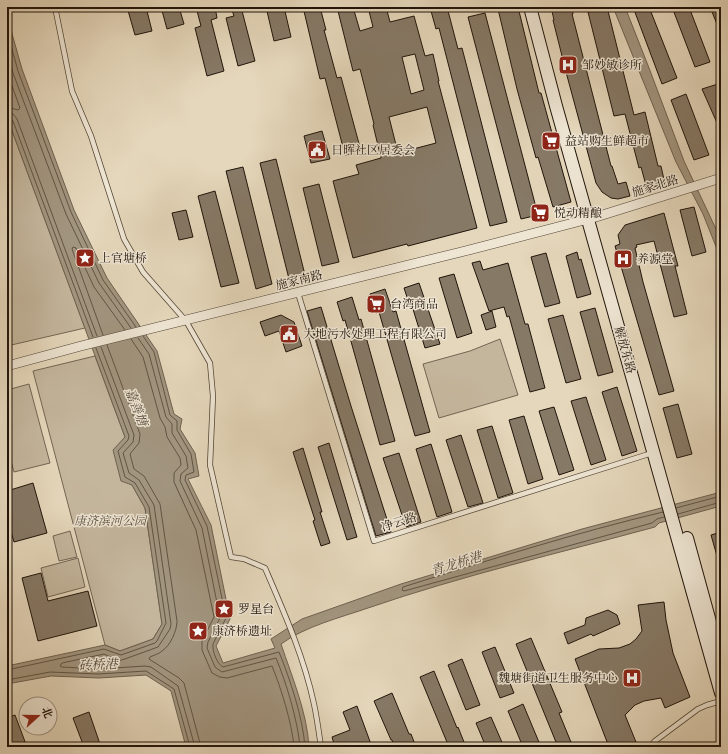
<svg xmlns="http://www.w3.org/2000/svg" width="728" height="754" font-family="'IM FELL Double Pica','Noto Serif SC',serif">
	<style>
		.green { fill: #c4b69d; stroke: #726554 }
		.water { fill: #a2957f; stroke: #6e6150 }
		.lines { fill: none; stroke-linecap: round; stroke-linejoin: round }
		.shore { stroke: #615444; stroke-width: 1 }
		.building { fill: #867966; stroke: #20140a; fill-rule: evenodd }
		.lane-casing { stroke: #514536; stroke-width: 6 }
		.street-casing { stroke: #514536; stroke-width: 10 }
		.secondary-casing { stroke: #20140a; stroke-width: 14 }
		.lane { stroke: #eee5d3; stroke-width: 4.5 }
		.street { stroke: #eee5d3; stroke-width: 9 }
		.secondary { stroke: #eee5d3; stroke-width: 12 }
		.labels { text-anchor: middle; stroke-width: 3; stroke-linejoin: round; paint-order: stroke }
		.poi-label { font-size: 12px; fill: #20140a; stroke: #eee5d3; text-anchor: start }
		.street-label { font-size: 12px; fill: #20140a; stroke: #eee5d3 }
		.park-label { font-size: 12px; font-style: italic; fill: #594d3d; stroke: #eee5d3 }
		.water-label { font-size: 13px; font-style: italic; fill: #544839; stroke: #eee5d3 }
	</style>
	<rect width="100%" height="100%" fill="#e5d7bb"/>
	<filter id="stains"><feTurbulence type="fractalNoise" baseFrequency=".005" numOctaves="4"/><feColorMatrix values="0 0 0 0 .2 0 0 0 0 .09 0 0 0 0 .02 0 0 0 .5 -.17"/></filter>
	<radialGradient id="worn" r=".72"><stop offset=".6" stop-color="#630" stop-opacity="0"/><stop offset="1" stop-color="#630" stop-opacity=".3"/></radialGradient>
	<g class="green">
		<path d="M7,117L85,328L7,346Z"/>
		<path d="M500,339L518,395L439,418L423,364L470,351Z"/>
		<path d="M95,356L125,437L132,485L145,508L162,624L153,639L120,651L105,645L33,371Z"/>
		<path d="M29,384L50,463L14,472L7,446V390Z"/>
		<path d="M70,531L77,557L59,561L53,536Z"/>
		<path d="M78,558L85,587L48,597L41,568Z"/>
	</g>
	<g class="water">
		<path d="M613,7H625L649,68L684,161L715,227L721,234V259L703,214L676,162Z"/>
		<path d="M7,16L22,69L74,210L107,278L157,351L174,414L182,419L180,429L195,453L199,476L188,479L211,525L230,619L216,646L223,663L275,648L271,639L302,619L401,584L582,529L721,492V506L659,523L655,527C559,553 461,576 368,608C339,618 306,626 281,644C292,677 307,712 309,747H186L171,691L146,675L99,678L51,676L7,684V666L105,645L120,651L153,639L162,624L145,508L132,485L121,481L113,450L125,437L7,117Z"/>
	</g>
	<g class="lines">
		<g class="shore">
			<path d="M7,31L18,71L71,212L103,280L136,327"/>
			<path d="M7,50L13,73L66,214L99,283L131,328"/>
			<path d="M7,72L20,108L18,110L7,107"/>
			<path d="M7,113L13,114L17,119L97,336"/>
			<path d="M7,118H10L13,121L93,337"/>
			<path d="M103,335L72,249L73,247L76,248L94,287L125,330"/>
			<path d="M143,336L154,352L170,415L177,421V430L191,454L194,472L186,475L185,480L207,526L226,618L213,644C212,651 217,664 223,667L279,652C290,679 303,718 305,747"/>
			<path d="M138,338L149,354L166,417L172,424V433L186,456L188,468L181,474L180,481L202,528L220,618L208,642L207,648L215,667L222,672L276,658C286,682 298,721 300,747"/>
			<path d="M131,339L143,357L160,418L165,427L167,437L180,458L181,465L174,473V482L196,530L214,617L202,641V650L212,673L220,677L227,678L272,666C281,688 292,723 294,747"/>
			<path d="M107,345L140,434L139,443L130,454L134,469L144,476L160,504L177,621C177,631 170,646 162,651C159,654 154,655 150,657L149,659L179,678L184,683L201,747"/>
			<path d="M101,347L134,435L133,442L123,453L129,473L139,480L154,505L171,624L170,629L158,647L122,660H117L104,654L62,663L60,666L62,667L99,669L145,666L151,667L178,686L195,747"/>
			<path d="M676,508L721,496"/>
			<path d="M663,512C575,533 489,560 403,587L402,590L404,591L652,523L657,519L664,517"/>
			<path d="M678,514L721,502"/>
			<path d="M7,670L104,649L121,655L155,643L157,641L166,623L149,507L135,483L125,477L118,451L128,440L129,436L96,348"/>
			<path d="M7,680L50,672L98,674L146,671L174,689L190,747"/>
		</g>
	</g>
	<g class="building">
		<path d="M127,7H146L152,31L135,35Z"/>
		<path d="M161,7H179L184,24L167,29Z"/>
		<path d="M196,7H215L217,18L211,20L224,71L207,76L195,28L201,26Z"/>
		<path d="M231,7H241L255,61L238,66L226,18L234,16Z"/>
		<path d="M266,7H284L291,37L274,41Z"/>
		<path d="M303,7H320L326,30H324L337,78L341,77L361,151L345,155L325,78L320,79Z"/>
		<path d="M337,7H353L360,31L373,27L368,7H386L390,22L414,16L425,56L433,54L439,81H438L477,228L408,246L407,244L353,258L333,181L359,174L356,165L381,158L373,125L374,124L360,69L353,71ZM415,54L424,90L411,94L402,57ZM427,107L436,143L398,153L389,117Z"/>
		<path d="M446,7H447L458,49L462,48L507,222L490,226L439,28L436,29L431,11Z"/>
		<path d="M507,7H518L539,93H541L571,202L553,207L538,157L536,158L517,89L498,9Z"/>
		<path d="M551,7H572L573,14H572L611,166H612L618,184L626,182L630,196L618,199L611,198L602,192L596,183L566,72L553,20H554Z"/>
		<path d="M607,7L634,115L645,112L658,166H661L665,184L647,189L641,167L639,168L625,114L614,116L588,12Z"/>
		<path d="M633,7H649L677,78L662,84Z"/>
		<path d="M672,7H689L710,62L695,67Z"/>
		<path d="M710,7H721V34Z"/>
		<path d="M485,13L538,215L521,219L468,17Z"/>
		<path d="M721,83V132L702,89Z"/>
		<path d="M686,94L709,155L694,160L671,100Z"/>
		<path d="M322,131L330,159L311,163L304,136Z"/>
		<path d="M276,159L305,275L289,279L260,163Z"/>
		<path d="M243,167L272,284L256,289L226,171Z"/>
		<path d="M319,184L339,262L322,266L303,188Z"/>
		<path d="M215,191L239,283L221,287L198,196Z"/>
		<path d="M694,207L706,252L692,256L680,210Z"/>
		<path d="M186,210L193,237L179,240L172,213Z"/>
		<path d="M664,213L678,266H675L687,314L674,317L654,241L636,245L637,247L635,248L643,282L674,391L659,395L615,246L620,244L618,235L625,225Z"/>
		<path d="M577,252L579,260L581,259L591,294L577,298L566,256Z"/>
		<path d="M546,253L560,303L545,307L531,257Z"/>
		<path d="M480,261L483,270L508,263L525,324H528L545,388L530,392L509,316L507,317L504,307L489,311L472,263Z"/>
		<path d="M454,274L472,333L457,338L439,278Z"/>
		<path d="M419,283L440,344L425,348L412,306H410L404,288Z"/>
		<path d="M385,289L393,312L396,311L430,432L415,436L379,312L376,313L370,294Z"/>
		<path d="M352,297L359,320L361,319L395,441L380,445L345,320L343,321L337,302Z"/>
		<path d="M321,307L351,406L391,532L376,536L307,311Z"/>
		<path d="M595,308L613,372L598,376L580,312Z"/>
		<path d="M492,311L496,327L486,330L481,315Z"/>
		<path d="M281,315L294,322L302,346L286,352L279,331L265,336L260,322Z"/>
		<path d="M563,315L581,379L566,383L548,319Z"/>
		<path d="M617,387L637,451L622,456L602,392Z"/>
		<path d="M586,397L606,460L591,465L571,401Z"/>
		<path d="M678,404L692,454L677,458L663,408Z"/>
		<path d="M554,407L574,470L559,475L539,411Z"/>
		<path d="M524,416L543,479L528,484L509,420Z"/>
		<path d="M492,426L513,493L498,498L477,430Z"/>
		<path d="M461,435L483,503L468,507L446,440Z"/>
		<path d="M329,443L357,537L347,540L318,447Z"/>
		<path d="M431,444L452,512L437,517L416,449Z"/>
		<path d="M303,448L322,512H320L330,543L321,546L313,521L315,520L293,452Z"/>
		<path d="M399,453L421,522L406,527L383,458Z"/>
		<path d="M33,483L47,533L14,542L7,517V491Z"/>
		<path d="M721,532V563H719L711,535Z"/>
		<path d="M41,573L48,601L88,591L97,626L38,641L22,578Z"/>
		<path d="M664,602L666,620L673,653L690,697L665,708L661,698L644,701L635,705L625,715L638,747H609L575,659L599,649L619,648L630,644L636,639L642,631L638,605Z"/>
		<path d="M608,610L617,615L620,624L593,636L591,634L568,644L564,633L585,625L586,618Z"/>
		<path d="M531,638L562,712L559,713L573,747H558L516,644Z"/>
		<path d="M495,647L514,693L500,698L482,652Z"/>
		<path d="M462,659L480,705L466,710L448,665Z"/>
		<path d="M434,671L457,728L458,727L466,747H449L420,677Z"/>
		<path d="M392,693L409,734H411L416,747H395L392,740H391L374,701Z"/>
		<path d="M523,704L541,747H523L508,711Z"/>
		<path d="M357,706L372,747H335L332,737L350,730L343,712Z"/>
		<path d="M89,712L101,747H84L73,718Z"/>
		<path d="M15,715L27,747H9L7,741V718Z"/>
		<path d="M491,717L504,747H486L476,723Z"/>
	</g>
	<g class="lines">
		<defs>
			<g id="lane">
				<path d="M55,7L72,91L91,136L124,239L143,272L186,321L210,363L213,396L210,465L231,557L244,559L265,568C284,612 304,657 314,704C317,718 319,733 321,747"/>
				<path d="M298,293L374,541L652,453"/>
				<path d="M650,747L655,741L698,709L707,705L721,701"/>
			</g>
			<path id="street" d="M7,366L81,346L461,252L596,217L721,178"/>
			<g id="secondary">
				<path d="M530,7L556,106L721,693"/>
				<path d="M687,538L721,662"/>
			</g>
		</defs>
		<use href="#lane" class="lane-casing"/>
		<use href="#street" class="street-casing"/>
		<use href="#secondary" class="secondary-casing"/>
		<use href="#lane" class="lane"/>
		<use href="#street" class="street"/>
		<use href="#secondary" class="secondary"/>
	</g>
	<defs>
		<symbol id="hospital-square" viewBox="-11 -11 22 22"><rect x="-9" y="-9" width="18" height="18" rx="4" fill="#8f2418" stroke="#eee5d3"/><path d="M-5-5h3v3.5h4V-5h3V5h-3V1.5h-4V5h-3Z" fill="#fff"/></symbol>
		<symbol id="supermarket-square" viewBox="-11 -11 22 22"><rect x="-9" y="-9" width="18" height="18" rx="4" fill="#8f2418" stroke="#eee5d3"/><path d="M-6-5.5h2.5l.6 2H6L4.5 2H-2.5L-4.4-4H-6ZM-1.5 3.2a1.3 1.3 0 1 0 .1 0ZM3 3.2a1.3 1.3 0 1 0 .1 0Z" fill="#fff"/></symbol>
		<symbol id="civic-square" viewBox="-11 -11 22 22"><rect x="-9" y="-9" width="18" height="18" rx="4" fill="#8f2418" stroke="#eee5d3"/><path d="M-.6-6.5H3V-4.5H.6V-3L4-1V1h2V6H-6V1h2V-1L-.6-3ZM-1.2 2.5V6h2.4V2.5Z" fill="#fff"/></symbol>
		<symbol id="sight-square" viewBox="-11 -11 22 22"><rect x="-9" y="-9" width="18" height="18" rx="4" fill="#8f2418" stroke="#eee5d3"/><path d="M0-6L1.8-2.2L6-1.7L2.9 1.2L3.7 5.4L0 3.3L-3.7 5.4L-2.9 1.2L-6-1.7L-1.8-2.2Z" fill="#fff"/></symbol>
	</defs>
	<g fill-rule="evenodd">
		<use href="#hospital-square" x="557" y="54" width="22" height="22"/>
		<use href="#supermarket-square" x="540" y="130" width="22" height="22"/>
		<use href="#civic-square" x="306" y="139" width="22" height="22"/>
		<use href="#supermarket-square" x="529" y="202" width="22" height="22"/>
		<use href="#sight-square" x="74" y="247" width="22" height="22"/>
		<use href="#hospital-square" x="612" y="248" width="22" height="22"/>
		<use href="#supermarket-square" x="365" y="293" width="22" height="22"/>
		<use href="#civic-square" x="278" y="323" width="22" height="22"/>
		<use href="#sight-square" x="213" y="598" width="22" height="22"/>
		<use href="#sight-square" x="187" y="620" width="22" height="22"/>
		<use href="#hospital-square" x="621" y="667" width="22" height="22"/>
	</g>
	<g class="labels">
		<g class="poi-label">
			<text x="582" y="69">邹妙敏诊所</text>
			<text x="565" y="145">益站购生鲜超市</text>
			<text x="331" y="154">日晖社区居委会</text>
			<text x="554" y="217">悦动精酿</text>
			<text x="99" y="262">上官塘桥</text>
			<text x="637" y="263">养源堂</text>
			<text x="390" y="308">台湾商品</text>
			<text x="303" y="338">大地污水处理工程有限公司</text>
			<text x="238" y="613">罗星台</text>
			<text x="212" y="635">康济桥遗址</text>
			<text x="618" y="682" text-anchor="end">魏塘街道卫生服务中心</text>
		</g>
		<g class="street-label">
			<text transform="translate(655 186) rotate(-17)" y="4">施家北路</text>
			<text transform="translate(299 280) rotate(-14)" y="4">施家南路</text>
			<text transform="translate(625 350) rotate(74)" y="4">解放东路</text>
			<text transform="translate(399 522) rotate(-18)" y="4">净云路</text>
		</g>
		<g class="park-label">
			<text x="110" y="525">康济滨河公园</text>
		</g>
		<g class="water-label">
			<text transform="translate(137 407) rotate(69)" y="5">嘉善塘</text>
			<text transform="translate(456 563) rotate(-17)" y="5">青龙桥港</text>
			<text transform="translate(98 664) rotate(-3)" y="5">砖桥港</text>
		</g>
	</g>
	<rect width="728" height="754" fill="none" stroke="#e5d7bb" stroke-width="24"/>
	<rect x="8" y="8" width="712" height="738" fill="none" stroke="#20140a" stroke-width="2"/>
	<rect x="12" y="12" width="704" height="730" fill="none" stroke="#20140a"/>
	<g transform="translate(38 716) rotate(69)"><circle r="19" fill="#eee5d3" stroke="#9c9183"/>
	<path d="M0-3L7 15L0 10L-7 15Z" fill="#8f2418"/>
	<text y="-6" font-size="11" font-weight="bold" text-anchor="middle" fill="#20140a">北</text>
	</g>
	<rect width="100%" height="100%" filter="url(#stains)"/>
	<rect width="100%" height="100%" fill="url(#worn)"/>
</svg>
